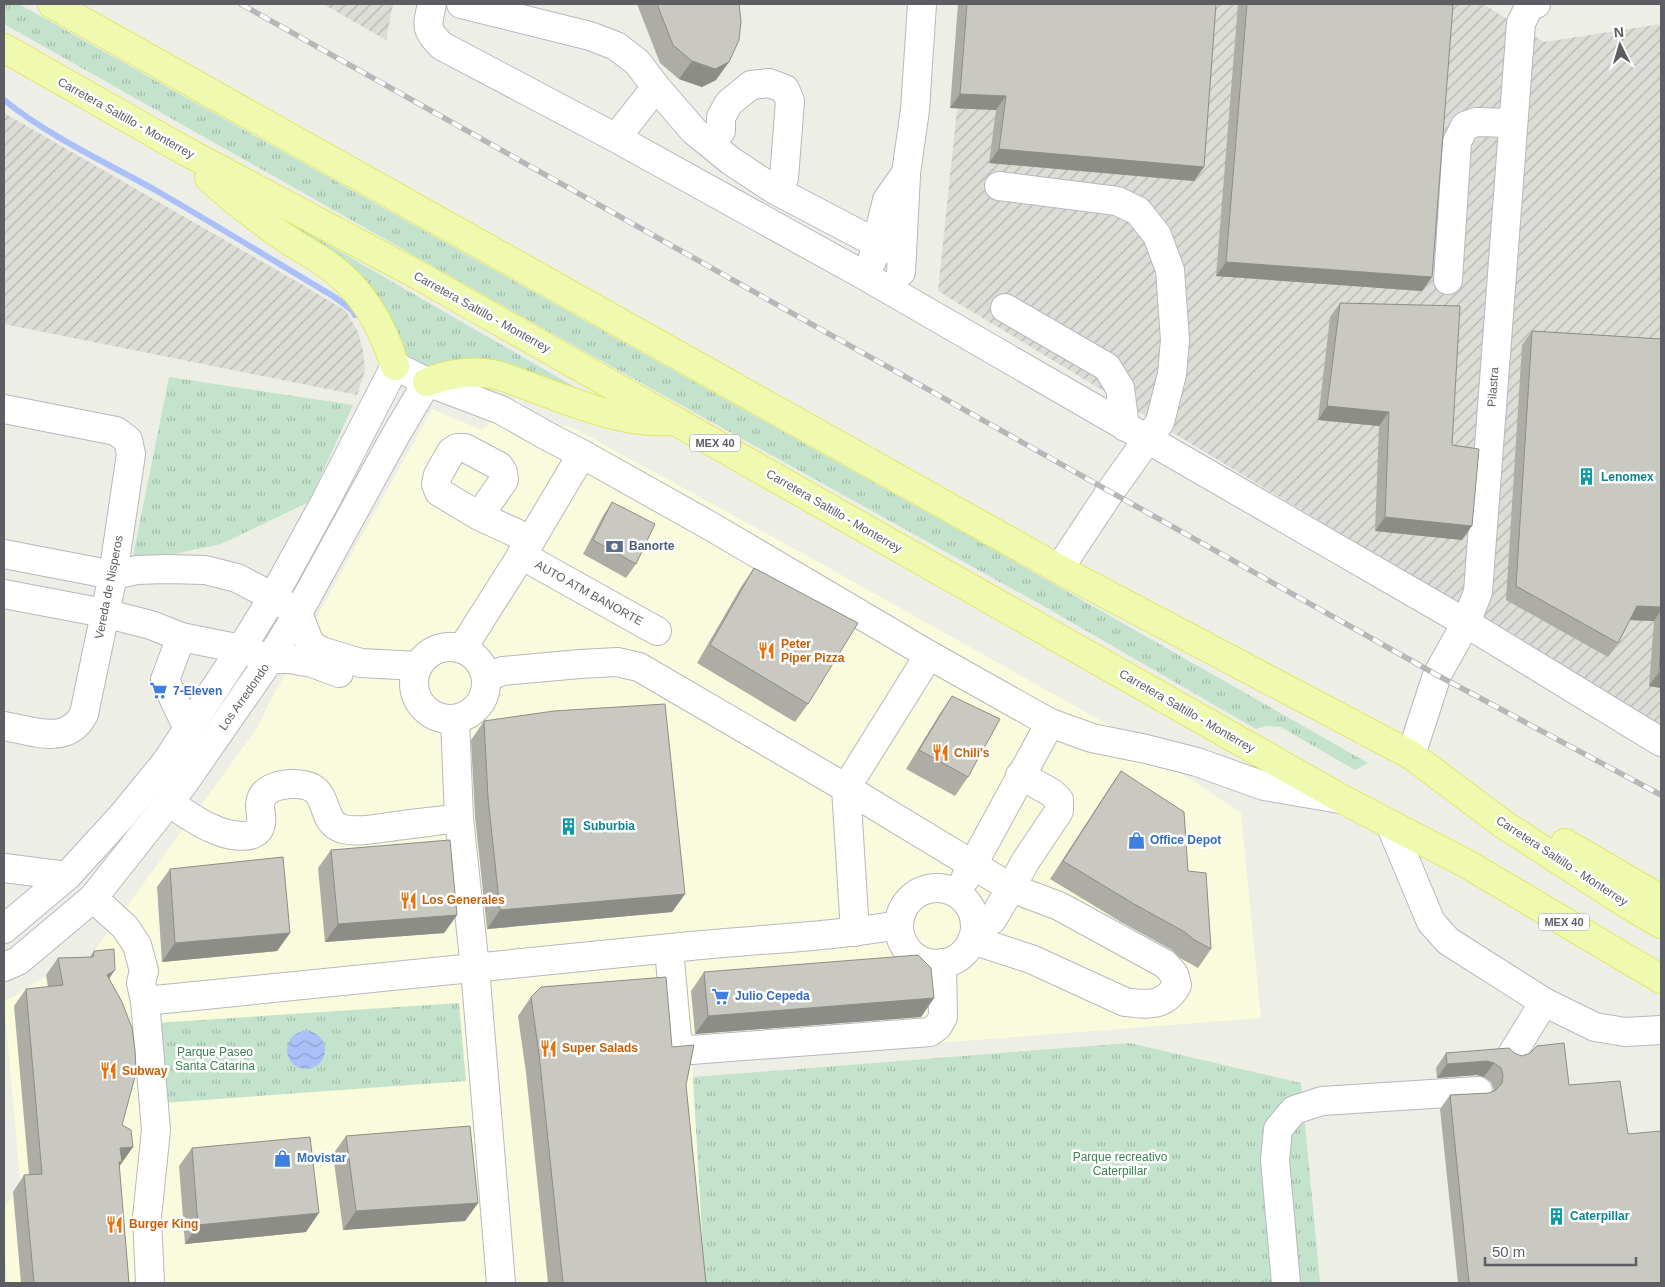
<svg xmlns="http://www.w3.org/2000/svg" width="1665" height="1287" font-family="Helvetica,sans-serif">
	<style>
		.commercial { fill: #f9fbdc }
		.industrial { fill: url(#industrial-furrows) }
		.grass { fill: url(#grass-tufts) }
		.water { fill: url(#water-waves) }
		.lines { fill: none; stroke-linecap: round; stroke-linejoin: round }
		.stream { stroke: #aac0f8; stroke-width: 6 }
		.minor-casing { stroke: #b7b8be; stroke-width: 30 }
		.major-casing { stroke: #e5e665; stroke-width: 30 }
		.minor { stroke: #fff; stroke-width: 28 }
		.major { stroke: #eff9af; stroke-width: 28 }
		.rail-casing { stroke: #b7b7b8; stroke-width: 5.5 }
		.rail { stroke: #fff; stroke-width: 4; stroke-dasharray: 11; stroke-linecap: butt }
		.wall { fill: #adada6 }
		.shaded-wall { fill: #8d8d87 }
		.building { fill: #c9c9c1; stroke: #8d8d87 }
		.labels { text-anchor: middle; stroke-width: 5; stroke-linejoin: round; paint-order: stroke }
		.shield { fill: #fff; stroke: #8e8e92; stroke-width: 1 }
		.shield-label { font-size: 11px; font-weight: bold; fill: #5d5e64 }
		.street-label { font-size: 12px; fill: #5d5e64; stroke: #fff }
		.culture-label { font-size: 12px; font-weight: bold; fill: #0d838f; stroke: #fff; text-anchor: start }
		.service-label { font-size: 12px; font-weight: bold; fill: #4e5e75; stroke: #fff; text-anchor: start }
		.food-label { font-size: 12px; font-weight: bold; fill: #c56008; stroke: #fff; text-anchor: start }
		.shop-label { font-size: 12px; font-weight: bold; fill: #366cbe; stroke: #fff; text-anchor: start }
		.park-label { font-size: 12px; fill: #3c8354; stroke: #fff }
	</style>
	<defs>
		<pattern id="industrial-furrows" width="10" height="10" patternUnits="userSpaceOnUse" patternTransform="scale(1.25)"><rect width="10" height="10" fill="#ddddd7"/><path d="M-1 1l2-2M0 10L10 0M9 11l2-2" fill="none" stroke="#b6b6b2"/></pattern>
		<pattern id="grass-tufts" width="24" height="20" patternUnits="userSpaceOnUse" patternTransform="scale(1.25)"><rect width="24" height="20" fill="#c3e3cc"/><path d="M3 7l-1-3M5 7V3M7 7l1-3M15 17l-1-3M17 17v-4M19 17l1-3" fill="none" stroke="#a2bba9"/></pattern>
		<pattern id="water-waves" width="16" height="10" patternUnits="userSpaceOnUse" patternTransform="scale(1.25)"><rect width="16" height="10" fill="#aac0f8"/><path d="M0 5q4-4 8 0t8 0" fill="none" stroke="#8e9fcc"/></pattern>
	</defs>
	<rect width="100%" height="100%" fill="#edeee5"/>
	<path class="commercial" d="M516,399L550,425L572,427L813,559L1114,728L1241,813L1261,1018L692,1062L705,1283H8L4,1246V1209L20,1181L4,1002L61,967L89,958L258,727L268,705L432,409L482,430Z"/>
	<g class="industrial">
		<path d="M323,4H393L386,40Z"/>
		<path d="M968,4H1483L1544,42L1661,24V727L938,291Z"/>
		<path d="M4,113L308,288L346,311L358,332L363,351L365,370L357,395L4,324Z"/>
	</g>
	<g class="grass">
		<path d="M4,4H19L1003,555L1368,763L1355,770L1281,727L1267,726L1256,729L1047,608L548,331L4,24Z"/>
		<path d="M256,203L592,397L430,369L403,352Z"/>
		<path d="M169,377L353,405L309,502L221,544L174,554L133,556Z"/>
		<path d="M459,1003L466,1081L162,1103L156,1023Z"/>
		<path d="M1130,1043L1301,1083L1320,1283H705L693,1077Z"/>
	</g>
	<circle class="water" cx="306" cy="1050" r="19"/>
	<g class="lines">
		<path class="stream" d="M4,100C50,137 105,162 157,191C216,225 274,261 333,296L352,310L355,315"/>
		<defs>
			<g id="minor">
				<path d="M432,4C427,26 425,30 442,46L616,138L867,277L1466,623L1661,742"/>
				<path d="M461,4L590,36L616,46L637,62L656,87L694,131L731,161L775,190L876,243L902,254"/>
				<path d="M721,131V117L729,103L751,85L769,83L785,89L790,101L784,178L775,190"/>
				<path d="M616,138L656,87"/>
				<path d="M999,186L1117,201L1138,211L1157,235L1170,270L1175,340L1172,374L1160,422L1110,492L1059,569"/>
				<path d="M872,261L887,200L906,173L915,110L922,4"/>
				<path d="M901,272L906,175"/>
				<path d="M1448,280L1457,142L1465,126L1476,122L1513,123"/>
				<path d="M1005,308L1107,367L1120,388L1125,427"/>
				<path d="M4,409L116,431L128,440L131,454L113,575L84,714C68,746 32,731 4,726"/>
				<path d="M479,516L504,480L503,472L499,466L465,448H457L451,452L438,475L436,484L439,492L479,516L531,540"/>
				<path d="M4,554L113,575L137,570L166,569L205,570L237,578L273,597L298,613L310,644L321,651L361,663L418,666"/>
				<path d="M521,555L657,631"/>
				<path d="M4,594L104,613L151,625L181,637L241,649L270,659H289L312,663L339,673"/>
				<path d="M181,637L165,680L188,729"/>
				<circle cx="450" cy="683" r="36"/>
				<path d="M462,649L531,540L582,454"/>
				<path d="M486,677L503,671L580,664L617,662L639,667L846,788L1011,888L992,920L975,927"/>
				<path d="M455,719L459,818L475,968L501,1283"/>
				<path d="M1411,755L1437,675L1466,623L1478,592L1521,23L1529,7L1536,4"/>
				<path d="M169,802C182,811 196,822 211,828C223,834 257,844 261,824C262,818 260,811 260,805C261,789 277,785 291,784C336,782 315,821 343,829C360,833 379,828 396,826C417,823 438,821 459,818"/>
				<path d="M1390,824L1431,922L1448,941L1544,1002L1595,1027L1625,1032L1661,1030"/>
				<path d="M4,868L67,876"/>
				<path d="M965,879L1050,723"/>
				<circle cx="937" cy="926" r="38"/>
				<path d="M93,898L125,927L137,945L144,971L141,983L145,1001L156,1130L147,1217L150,1283"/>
				<path d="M4,929L67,876L121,817L166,762L241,649L273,597L325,502L395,366L427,382L501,410L547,436L582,454L712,527L929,655L1050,723L1092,738L1146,749L1197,762L1264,786L1340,799"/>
				<path d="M855,932L846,788L929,655"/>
				<path d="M972,940L1031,959L1125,1002C1147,1005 1165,1007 1177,985L1174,974L1165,964L1059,906L1011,888L1025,862L1059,811V800L1052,793L1020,775"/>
				<path d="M669,949L677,1038L682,1047L691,1050L930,1032L938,1026L943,1017L942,963"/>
				<path d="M4,967L18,961L93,898L184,783L270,659L298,613L394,438L427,382"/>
				<path d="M145,1001C327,983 509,965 691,946C760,939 830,937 899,925"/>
				<path d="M1512,1054L1544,1002"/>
				<path d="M1286,1283L1275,1160L1278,1129L1294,1110L1322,1101L1478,1091"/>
			</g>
			<g id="major">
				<path d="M52,4L1059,569L1411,755L1503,824L1630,906L1661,924"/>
				<path d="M4,48L187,152L416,274L1342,799L1467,864L1661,979"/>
				<path d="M209,178C230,197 254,216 278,233C294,245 313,254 329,266C364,291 383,327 395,366"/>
				<path d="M427,382C448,374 470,370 492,374C504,376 516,382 528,386C573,402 621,424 670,421"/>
				<path d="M1565,843L1661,899"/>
			</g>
		</defs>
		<use href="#minor" class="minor-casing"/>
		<use href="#major" class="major-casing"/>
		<use href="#minor" class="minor"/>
		<use href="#major" class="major"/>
		<defs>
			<path id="rail" d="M241,4L1437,675L1661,795"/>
		</defs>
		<use href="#rail" class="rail-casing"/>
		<use href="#rail" class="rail"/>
	</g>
	<g class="wall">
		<path d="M637,4H739L716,80L702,87L679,79L660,63Z"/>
		<path d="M958,4H1216L1194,181L989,163L996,110L950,108Z"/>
		<path d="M1238,4H1437L1432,277L1422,291L1216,276Z"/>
		<path d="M1340,303L1452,445L1462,540L1375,531L1379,426L1318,420L1330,317Z"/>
		<path d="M1532,331L1661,339V688L1649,686L1654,621L1630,620L1618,643L1608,657L1506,600L1522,345Z"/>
		<path d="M612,502L636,564L626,578L583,554L603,516Z"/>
		<path d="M754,568L808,704L795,722L697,663L741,587Z"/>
		<path d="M952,696L968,777L955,796L906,769L939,715Z"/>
		<path d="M484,721L685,894L672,912L487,929L475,817L471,740Z"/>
		<path d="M1121,771L1188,871L1211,949L1198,968L1180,958L1172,950L1121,922L1050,879L1108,790Z"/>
		<path d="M331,850L457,915L444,933L325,942L318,868Z"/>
		<path d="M170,869L290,933L277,951L162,962L157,887Z"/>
		<path d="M94,951L109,979L122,1125L133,1147L119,1166L129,1283H21L13,1192L24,1175H29L14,1006L26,989L48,987L46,975L58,958L90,957Z"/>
		<path d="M704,972L934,998L921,1017L695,1034L691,991Z"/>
		<path d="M531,997L672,1047L686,1085L706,1283H548L526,1073L518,1016Z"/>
		<path d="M1446,1053H1514L1569,1085L1628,1134L1661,1283H1458L1440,1109L1450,1095L1489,1093L1493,1091L1494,1090L1491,1082L1484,1077L1477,1075L1437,1078L1436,1068Z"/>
		<path d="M346,1136L478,1203L465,1221L343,1230L333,1154Z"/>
		<path d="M192,1148L306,1232L185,1244L179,1166Z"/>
	</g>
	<g class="shaded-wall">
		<path d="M692,61L729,62L716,80L702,87L679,79Z"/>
		<path d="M960,94L1006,96L996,110L950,108Z"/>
		<path d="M999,149L1204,167L1194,181L989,163Z"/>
		<path d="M1226,262L1432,277L1422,291L1216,276Z"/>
		<path d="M1327,406L1389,412L1379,426L1318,420Z"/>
		<path d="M1385,517L1472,526L1462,540L1375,531Z"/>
		<path d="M1637,606L1661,607V610L1654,621L1628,620Z"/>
		<path d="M1659,672L1661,673V688L1649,686Z"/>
		<path d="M685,894L672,912L487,929L500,910Z"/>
		<path d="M457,915L444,933L325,942L338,924Z"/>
		<path d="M290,933L277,951L162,962L175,943Z"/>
		<path d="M115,970L103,987L107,975Z"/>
		<path d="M934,998L921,1017L695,1034L708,1016Z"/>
		<path d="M1487,1061L1494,1063L1484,1077L1477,1075L1437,1078L1447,1064Z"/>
		<path d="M133,1147L121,1164L111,1179L120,1148Z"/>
		<path d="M478,1203L465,1221L343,1230L356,1211Z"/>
		<path d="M319,1213L306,1232L185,1244L198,1225Z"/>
	</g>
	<g class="building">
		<path d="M657,4H739L741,21L739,40L729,62L715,69L692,61L673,45Z"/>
		<path d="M967,4H1216L1204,167L999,149L1006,96L960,94Z"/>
		<path d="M1247,4H1437L1453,5L1432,277L1226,262Z"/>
		<path d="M1340,303L1460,306L1452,445L1479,449L1472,526L1385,517L1389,412L1327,406Z"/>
		<path d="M1532,331L1661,339V607L1637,606L1618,643L1516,586Z"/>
		<path d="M612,502L655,524L636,564L593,540Z"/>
		<path d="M754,568L858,623L808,704L710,645Z"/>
		<path d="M1661,642V673L1659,672Z"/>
		<path d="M952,696L1000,719L968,777L919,750Z"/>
		<path d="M665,704L685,894L500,910L488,798L484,721L554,711Z"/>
		<path d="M1121,771L1184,812L1188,871L1206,873L1211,949L1193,939L1185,932L1134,904L1063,861Z"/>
		<path d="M450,840L457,915L338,924L331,850Z"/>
		<path d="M283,857L290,933L175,943L170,869Z"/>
		<path d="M114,949L115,970L107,975L122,1002L132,1028L135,1050L136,1073L122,1125L131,1130L133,1147L120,1148L122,1162H119L129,1283H34L24,1175L42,1174L26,989L63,985L58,958L93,957L94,951Z"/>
		<path d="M918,955L931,968L934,998L708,1016L704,972Z"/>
		<path d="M666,977L672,1047L694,1045L686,1085L706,1283H563L539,1054L531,997L541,987Z"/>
		<path d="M1564,1043L1569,1085L1620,1081L1628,1134L1661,1131V1283H1469L1450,1095L1489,1093L1496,1090L1502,1083L1503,1075L1501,1068L1494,1063L1487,1061L1447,1064L1446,1053L1509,1048L1514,1053L1522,1056L1530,1053L1537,1046Z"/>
		<path d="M470,1126L478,1203L356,1211L346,1136Z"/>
		<path d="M310,1137L319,1213L198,1225L192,1148Z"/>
	</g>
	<defs>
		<symbol id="building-bare" viewBox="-9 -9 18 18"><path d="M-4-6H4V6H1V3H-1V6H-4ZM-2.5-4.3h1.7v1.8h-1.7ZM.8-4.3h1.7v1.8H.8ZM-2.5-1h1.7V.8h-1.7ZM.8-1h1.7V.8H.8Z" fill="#0f9aa8" stroke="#fff" stroke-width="2.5" paint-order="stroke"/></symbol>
		<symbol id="bank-bare" viewBox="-9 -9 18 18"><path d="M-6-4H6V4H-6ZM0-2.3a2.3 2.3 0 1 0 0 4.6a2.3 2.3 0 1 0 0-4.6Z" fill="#5c6f8a" stroke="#fff" stroke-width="2.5" paint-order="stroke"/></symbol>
		<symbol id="restaurant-bare" viewBox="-9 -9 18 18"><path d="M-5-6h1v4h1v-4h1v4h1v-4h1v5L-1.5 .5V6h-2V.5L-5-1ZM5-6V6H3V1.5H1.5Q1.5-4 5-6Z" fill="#e8710a" stroke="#fff" stroke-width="2.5" paint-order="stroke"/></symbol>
		<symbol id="supermarket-bare" viewBox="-9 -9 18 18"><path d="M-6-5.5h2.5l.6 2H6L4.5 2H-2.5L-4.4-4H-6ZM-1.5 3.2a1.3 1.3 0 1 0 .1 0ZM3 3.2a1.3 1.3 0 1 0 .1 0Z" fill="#3f7fe0" stroke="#fff" stroke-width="2.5" paint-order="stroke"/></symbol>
		<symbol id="shop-bare" viewBox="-9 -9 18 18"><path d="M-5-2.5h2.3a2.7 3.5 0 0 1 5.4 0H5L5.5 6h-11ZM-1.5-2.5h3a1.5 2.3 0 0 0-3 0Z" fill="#3f7fe0" stroke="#fff" stroke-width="2.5" paint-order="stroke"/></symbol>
	</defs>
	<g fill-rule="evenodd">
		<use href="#building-bare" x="1574" y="464" width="25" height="25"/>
		<use href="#bank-bare" x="602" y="534" width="25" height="25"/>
		<use href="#restaurant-bare" x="754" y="638" width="25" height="25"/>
		<use href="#supermarket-bare" x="146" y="678" width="25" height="25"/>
		<use href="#restaurant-bare" x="928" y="740" width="25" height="25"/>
		<use href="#building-bare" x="556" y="814" width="25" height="25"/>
		<use href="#shop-bare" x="1124" y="828" width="25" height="25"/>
		<use href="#restaurant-bare" x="396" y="888" width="25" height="25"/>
		<use href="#supermarket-bare" x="708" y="984" width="25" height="25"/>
		<use href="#restaurant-bare" x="536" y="1036" width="25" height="25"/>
		<use href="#restaurant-bare" x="96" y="1058" width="25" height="25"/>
		<use href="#shop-bare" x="270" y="1146" width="25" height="25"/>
		<use href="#building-bare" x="1544" y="1204" width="25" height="25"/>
		<use href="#restaurant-bare" x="102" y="1212" width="25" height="25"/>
	</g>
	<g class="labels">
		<g class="shield">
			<rect x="690" y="434.5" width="50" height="17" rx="4"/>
			<rect x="1539" y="913.5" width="50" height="17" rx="4"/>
		</g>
		<g class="shield-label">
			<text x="715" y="447">MEX 40</text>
			<text x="1564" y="926">MEX 40</text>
		</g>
		<g class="street-label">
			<text transform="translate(126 118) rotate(29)" y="4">Carretera Saltillo - Monterrey</text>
			<text transform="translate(482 312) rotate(29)" y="4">Carretera Saltillo - Monterrey</text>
			<text transform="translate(1493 387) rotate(-86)" y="4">Pilastra</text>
			<text transform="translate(834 511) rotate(30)" y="4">Carretera Saltillo - Monterrey</text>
			<text transform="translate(109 587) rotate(-79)" y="4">Vereda de Nisperos</text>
			<text transform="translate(589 593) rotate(29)" y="4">AUTO ATM BANORTE</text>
			<text transform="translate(244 697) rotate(-55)" y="4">Los Arredondo</text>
			<text transform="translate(1187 711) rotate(30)" y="4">Carretera Saltillo - Monterrey</text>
			<text transform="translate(1562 861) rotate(33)" y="4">Carretera Saltillo - Monterrey</text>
		</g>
		<g class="culture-label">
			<text x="1601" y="481">Lenomex</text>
			<text x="583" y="830">Suburbia</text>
			<text x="1570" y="1220">Caterpillar</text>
		</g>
		<g class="service-label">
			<text x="629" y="550">Banorte</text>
		</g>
		<g class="food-label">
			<text x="781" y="648">Peter<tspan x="781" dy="14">Piper Pizza</tspan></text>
			<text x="954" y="757">Chili's</text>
			<text x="422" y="904">Los Generales</text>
			<text x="562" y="1052">Super Salads</text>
			<text x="122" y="1075">Subway</text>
			<text x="129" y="1228">Burger King</text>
		</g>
		<g class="shop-label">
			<text x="173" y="695">7-Eleven</text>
			<text x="1150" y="844">Office Depot</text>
			<text x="735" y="1000">Julio Cepeda</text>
			<text x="297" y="1162">Movistar</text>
		</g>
		<g class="park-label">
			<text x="215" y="1056">Parque Paseo<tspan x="215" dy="14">Santa Catarina</tspan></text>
			<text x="1120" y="1161">Parque recreativo<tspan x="1120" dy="14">Caterpillar</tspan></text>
		</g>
	</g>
	<rect width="1665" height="1287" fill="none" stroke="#5d5e64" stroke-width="10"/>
	<g transform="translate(1620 45) rotate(355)" stroke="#ffffff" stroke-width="4" paint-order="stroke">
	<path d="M0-4L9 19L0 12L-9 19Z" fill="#5d5e64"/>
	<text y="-8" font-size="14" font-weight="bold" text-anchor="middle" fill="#5d5e64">N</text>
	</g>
	<path d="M1485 1257v8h151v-8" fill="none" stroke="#5d5e64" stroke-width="2.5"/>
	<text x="1492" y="1257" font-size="15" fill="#5d5e64" stroke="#ffffff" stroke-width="4" paint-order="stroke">50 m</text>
</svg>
